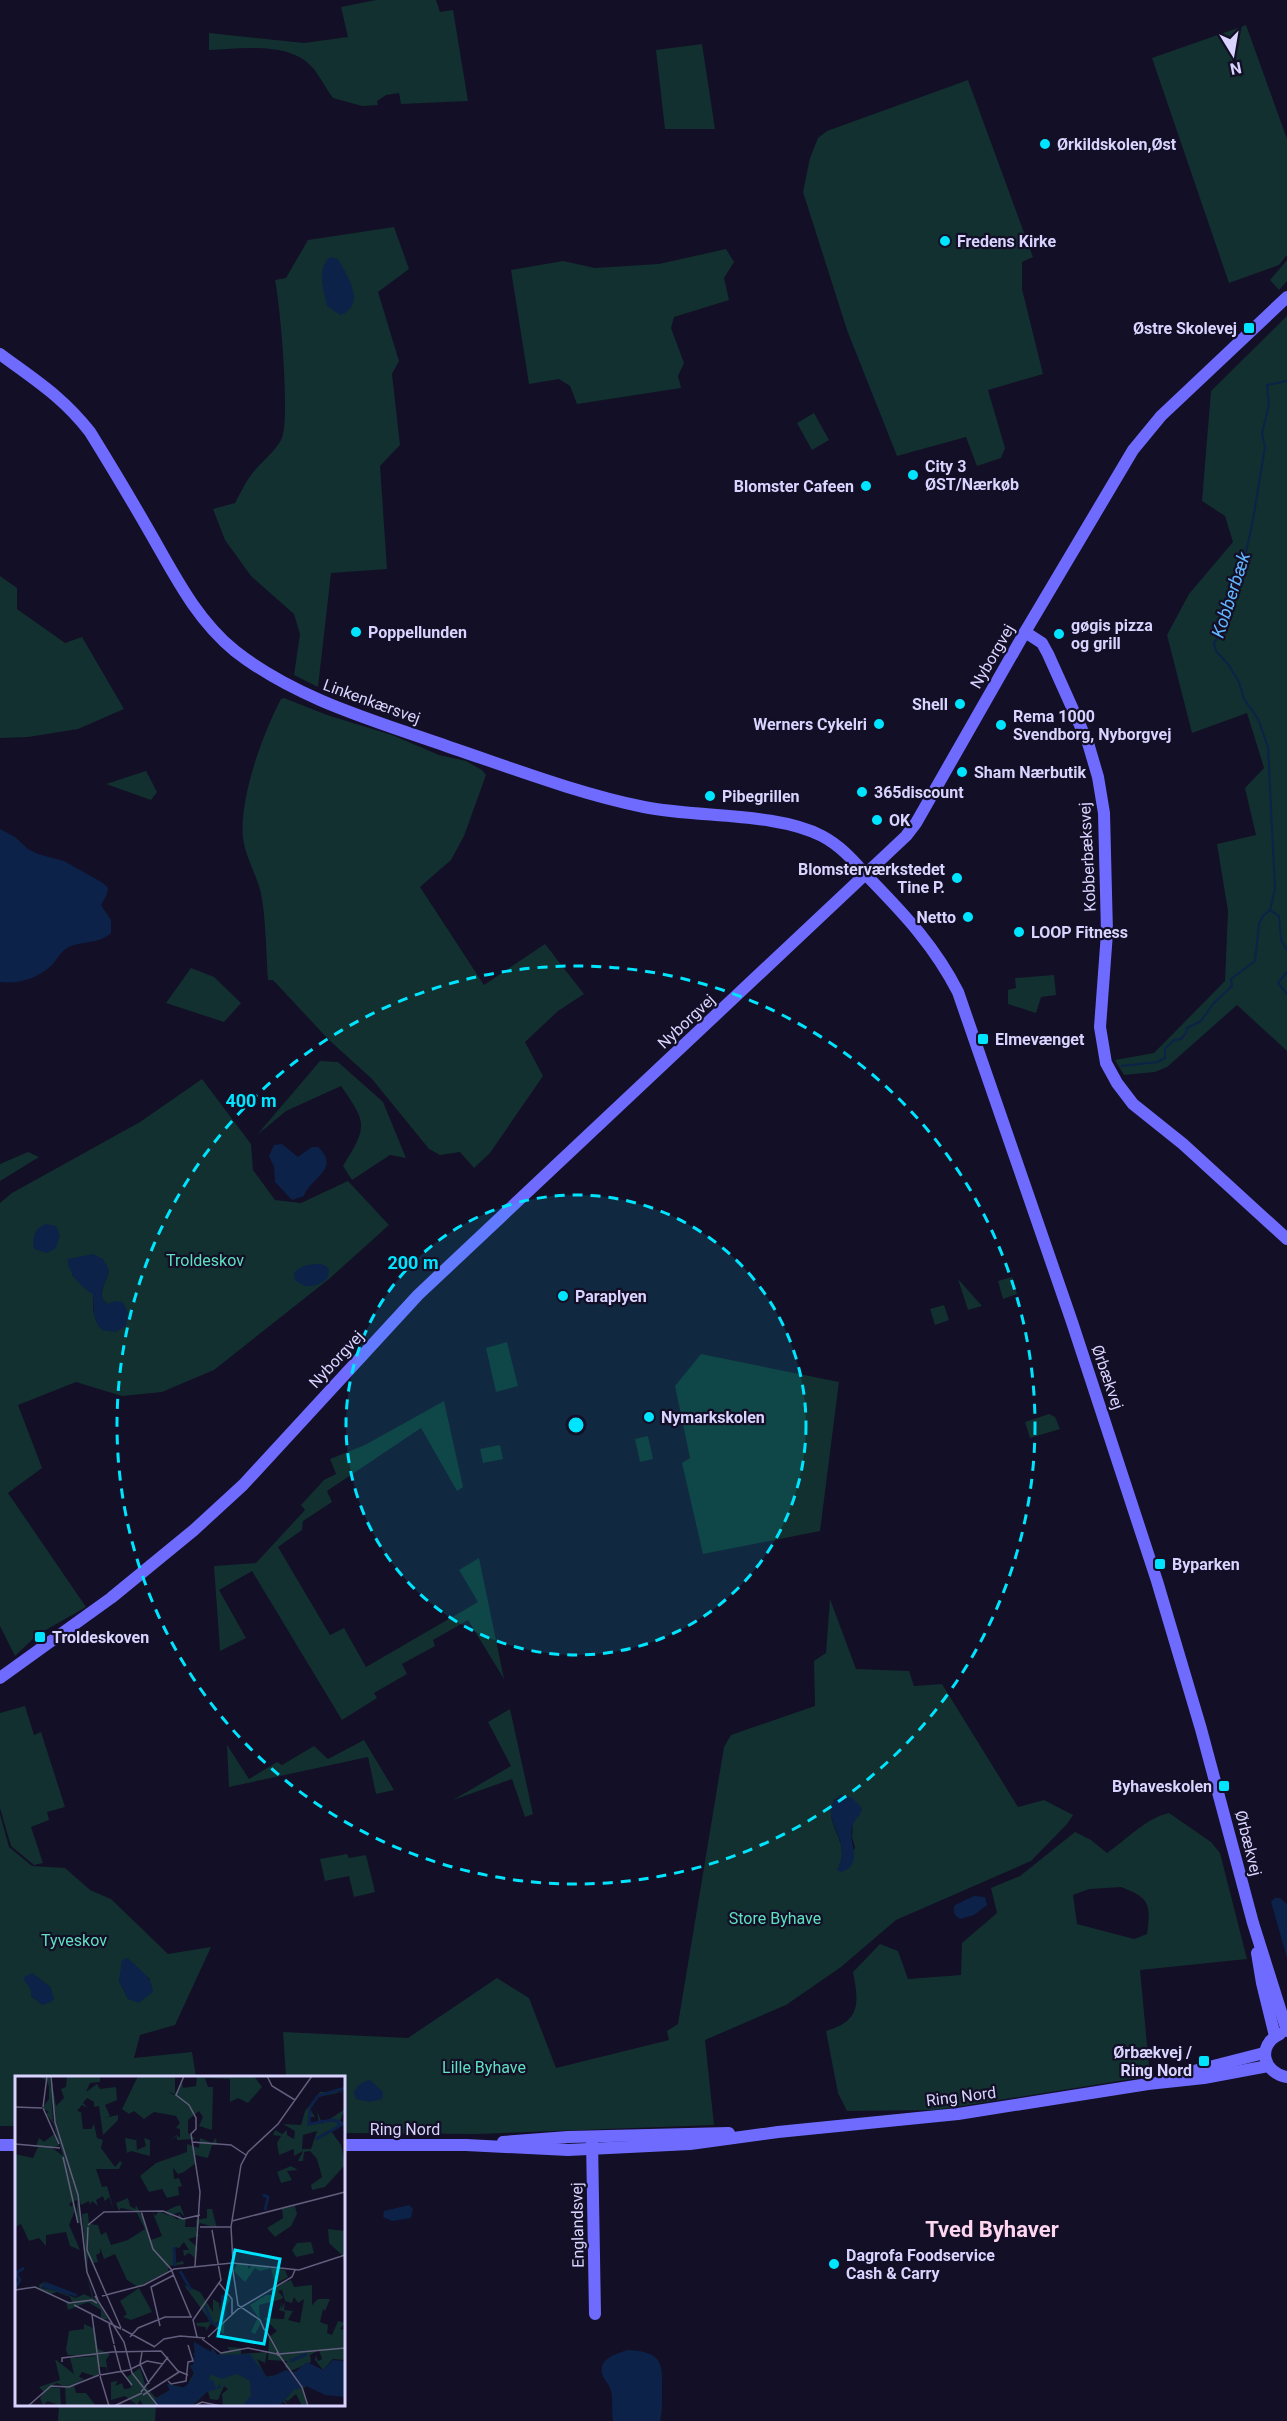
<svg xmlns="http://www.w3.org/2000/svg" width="1287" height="2421" font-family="Roboto,sans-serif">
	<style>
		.green { fill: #12302f; fill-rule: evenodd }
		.water { fill: #0c2248 }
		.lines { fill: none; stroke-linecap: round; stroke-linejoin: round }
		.stream { stroke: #0c2248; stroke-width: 2 }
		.secondary { stroke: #6f6bff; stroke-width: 12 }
		.ring { fill: none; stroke: #00e5ff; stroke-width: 3; stroke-dasharray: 10 8 }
		.poi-dot { fill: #00e5ff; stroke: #130f26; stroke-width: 2 }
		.labels { text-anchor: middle; stroke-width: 4.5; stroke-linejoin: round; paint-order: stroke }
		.poi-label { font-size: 16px; font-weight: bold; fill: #d9d4ff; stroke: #130f26; text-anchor: start }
		.street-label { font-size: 16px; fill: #d9d4ff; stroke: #130f26 }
		.park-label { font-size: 16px; fill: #5fe0c0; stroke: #130f26 }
		.water-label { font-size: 18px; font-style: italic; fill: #62b6ff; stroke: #130f26 }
		.district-label { font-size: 22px; font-weight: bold; fill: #ffd6f0; stroke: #130f26 }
		.inset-river { fill: none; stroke: #0c2248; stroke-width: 3 }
		.inset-road { fill: none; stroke: #625e7d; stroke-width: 1.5 }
		.view { fill: #00e5ff; fill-opacity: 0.15; stroke: #00e5ff; stroke-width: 3 }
		.inset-edge { fill: none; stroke: #d9d4ff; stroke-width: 3 }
		.centre { fill: #00e5ff; stroke: #130f26; stroke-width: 3 }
		.ring-label { font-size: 18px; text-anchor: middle; font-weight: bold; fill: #00e5ff; stroke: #130f26; stroke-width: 4.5; stroke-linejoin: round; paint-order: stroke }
	</style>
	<rect width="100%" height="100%" fill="#130f26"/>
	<g class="green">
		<path d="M376,0H436L440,12L453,10L468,101L401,104L399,93L386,95L377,101L378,105L362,106L333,98C326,89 320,76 312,67C288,41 241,49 209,50V33L304,43L348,37L341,7Z"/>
		<path d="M1246,25L1287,139V255L1279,265L1229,283L1152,58Z"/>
		<path d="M702,44L715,129H665L656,50Z"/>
		<path d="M968,80L1033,257L1022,262V289L1043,374L988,390L1005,448L1001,458L977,466L966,437L897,456L847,330L803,192L810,158L818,138L827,131Z"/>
		<path d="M394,227L409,269L378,292L399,361L392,374L400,445L380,466L387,569L331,573L318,687L294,675L300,634L294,614L251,576L225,540L213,509L235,503C240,494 245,483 251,475C260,463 274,453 281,440C291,423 280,303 275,280L286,278L308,240Z"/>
		<path d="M726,249L734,262L724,278L729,300L674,317L671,328L684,363L678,376L681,388L577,404L570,386L559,379L529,384L511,270L563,261L595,268L659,264Z"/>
		<path d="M1287,260V281L1279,290L1270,280Z"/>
		<path d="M1287,316V1051L1237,1005L1167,1067L1155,1072L1124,1075L1115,1060L1154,1053L1225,981L1228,911L1217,844L1256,835L1245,788L1264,768L1247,713L1192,733L1167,635L1189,594L1233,542L1225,516L1202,501L1211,391Z"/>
		<path d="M814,413L829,440L812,450L797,423Z"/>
		<path d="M0,576L17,588V609L65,643L82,637L124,709L78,729L28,737L0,738Z"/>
		<path d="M284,698L327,715L392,735L439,755L466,761L482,770L486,775L464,836L451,860L420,887L484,985L545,944L584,994L558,1011L525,1042L543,1076L490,1153L474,1168L460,1152L440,1155L429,1149L372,1079L329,1040L273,980H268C266,953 266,925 262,899C259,878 246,860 243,838C239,798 263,733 281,699Z"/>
		<path d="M146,771L157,792L151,800L106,784Z"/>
		<path d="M191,968L214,977L241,1003L224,1022L166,1003Z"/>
		<path d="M1054,975L1056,995L1041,997L1036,1013L1008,1004V990L1016,988L1015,978Z"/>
		<path d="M320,1061L338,1062L383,1102L406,1158L390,1155L352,1180L343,1166C367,1127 368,1124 341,1086L286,1111L257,1135Z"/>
		<path d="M202,1079L251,1144L253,1170L275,1200L301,1203L348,1181L389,1225L329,1279L214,1370L162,1392L122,1396L76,1382L18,1405L42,1468L8,1493L86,1607L37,1635L15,1656L0,1626V1203L12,1193L140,1122ZM109,1270C107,1283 95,1293 107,1304L112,1301L93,1313V1293L72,1275Z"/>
		<path d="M28,1152L39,1157L0,1181V1164Z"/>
		<path d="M1012,1277L1017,1294L1003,1299L998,1281Z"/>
		<path d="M958,1279L982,1306L968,1310Z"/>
		<path d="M944,1305L949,1320L935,1325L930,1309Z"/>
		<path d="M507,1342L518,1386L496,1392L486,1348Z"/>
		<path d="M701,1354L839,1382L820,1531L703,1554L682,1463L690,1458L675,1386Z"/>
		<path d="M444,1401L463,1487L457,1491L421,1428L327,1491L332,1502L303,1521L302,1530L278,1547L330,1635L344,1628L366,1667L478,1602L459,1570L479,1558L504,1679L468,1620L433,1640L435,1646L402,1664L407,1674L374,1693L377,1698L342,1720L252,1571L219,1590L246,1638L220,1651L214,1566L256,1563L305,1510L301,1505L324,1480L336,1474L330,1459L365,1445Z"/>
		<path d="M1049,1414L1055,1417L1060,1429L1030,1438L1025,1422Z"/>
		<path d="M648,1436L653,1459L640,1462L635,1439Z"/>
		<path d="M500,1445L503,1459L483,1463L480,1449Z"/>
		<path d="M830,1599L856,1669L909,1671L914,1686L942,1684L1018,1807L1044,1800L1073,1815L1067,1824L1031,1861L896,1920L841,1967L786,2005L705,2040L714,2125L476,2134L344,2133V2078L286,2077L283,2032L408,2038L497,1978L529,1998L556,2068L669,2040L667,2031L678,2024L724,1747L731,1735L815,1706L814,1661L826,1653ZM841,1795L853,1822L852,1837L855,1848L837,1870C849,1851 837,1838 832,1820C830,1814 833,1807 834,1800Z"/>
		<path d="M25,1706L34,1735L41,1732L65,1807L47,1812L49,1820L31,1827L43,1863L34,1865L11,1846L0,1808V1713Z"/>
		<path d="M510,1709L533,1814L525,1817L512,1779L453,1800L511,1766L488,1722Z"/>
		<path d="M364,1740L394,1790L376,1794L368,1757L229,1787L227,1745L249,1779L277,1762L282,1765L314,1746L328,1759Z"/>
		<path d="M1169,1813L1211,1842L1220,1853L1247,1959L1140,1970L1150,2076L937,2110L847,2111L838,2093L826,2031C861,2021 859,2003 853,1972L880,1944L898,1951L908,1979L961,1975L962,1943L997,1913L991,1888L1020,1876L1075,1832L1091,1840L1107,1853C1126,1840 1146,1818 1169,1813ZM1121,1887C1150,1898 1151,1904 1147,1934L1134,1939L1077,1924L1073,1895L1089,1889Z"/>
		<path d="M0,1814L9,1847L32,1866L65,1868L90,1890L111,1899L168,1954L211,1947L175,2025L140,2035L134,2058L192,2052L196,2077L16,2078V2126H0ZM123,1966L137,1969L150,1979L128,1999L119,1981ZM32,1973L51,1988V2002L42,2004L31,1996Z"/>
		<path d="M347,1854L349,1858L366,1855L375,1892L354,1897L349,1876L325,1881L320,1859Z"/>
		<path d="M59,2405H156L155,2421H58Z"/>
	</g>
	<g class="water">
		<path d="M330,257L338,259C347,275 368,306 340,315L327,306C324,291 316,268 330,257Z"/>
		<path d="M0,829L15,837L28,849L38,854L64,861L103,883L108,888L107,894L101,905L111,920V933C98,945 81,940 67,948C59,953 58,959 52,965C37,979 19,984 0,982Z"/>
		<path d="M282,1144L298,1157L312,1147H318C342,1169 309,1179 304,1196L292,1200L275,1182L274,1167L269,1156L274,1145Z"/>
		<path d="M46,1224L56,1226L60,1235L56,1248L47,1253L34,1249C32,1237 34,1229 46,1224Z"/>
		<path d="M93,1254L103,1259L109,1270C107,1283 95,1293 107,1304L116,1301L123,1302L128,1312L126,1326L116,1332L102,1330C91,1318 94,1309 93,1294C83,1289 65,1270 68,1259Z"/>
		<path d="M320,1264L326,1266L329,1270L328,1278C317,1287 306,1290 295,1280L294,1273C300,1265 311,1264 320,1264Z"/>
		<path d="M841,1795L852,1798L862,1808C861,1816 855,1818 853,1825C846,1842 866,1864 841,1872L837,1870C856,1840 812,1813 841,1795Z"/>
		<path d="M974,1896L985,1897L987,1905L974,1915L960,1919C954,1916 952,1910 955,1905Z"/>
		<path d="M1275,1898H1280L1287,1904V1958L1271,1902Z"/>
		<path d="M128,1958C138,1969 152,1976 153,1992L139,2003L128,1999L119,1981L122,1960Z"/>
		<path d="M32,1973L51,1988L54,1999L51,2002L42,2005L31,1996V1990L23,1978Z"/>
		<path d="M370,2080L383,2092L382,2099L370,2102L356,2099L354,2092C357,2086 362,2082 370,2080Z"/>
		<path d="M409,2205L413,2209L411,2218L392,2221L383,2217L384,2211Z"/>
		<path d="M628,2350C667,2352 662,2367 662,2398C662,2406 662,2413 660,2421H613C611,2411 614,2398 610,2388C609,2384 605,2381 603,2376C597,2359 615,2354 628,2350Z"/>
	</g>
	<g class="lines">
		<g class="stream">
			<path d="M1270,910L1275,889L1268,747L1258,719L1244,699L1239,682L1228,664L1216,651L1214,643L1219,636L1225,599L1241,575L1253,520L1265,447L1262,433L1269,405L1267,385L1287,381"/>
			<path d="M1270,910L1279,916L1281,940L1287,950"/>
			<path d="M1287,972L1278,983L1287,994"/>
			<path d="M1122,1066L1157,1062L1165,1058V1049L1174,1040L1181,1039L1186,1033L1187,1028L1201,1021L1213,1004L1232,986L1231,979L1255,961L1259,924L1263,916L1270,910"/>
		</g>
		<g class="secondary">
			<path d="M0,354C35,380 63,397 90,432C111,466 132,501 152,536C176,578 197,620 235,651C299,701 380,722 455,749C517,770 580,794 644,807C698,818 776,812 822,836C843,847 856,864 871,880C906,916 935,947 958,992L1072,1322L1157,1581L1201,1729L1253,1923L1287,2031"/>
			<path d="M1025,632L1042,643L1048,654L1088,743L1098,777L1104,813L1107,933L1100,1027L1106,1063L1117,1083L1133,1104L1183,1144L1287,1239"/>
			<path d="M0,1678L111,1598L194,1530L243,1485L418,1295L906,836L916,823L1025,632L1133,450L1161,416L1287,297"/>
			<path d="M1257,1953L1262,1983L1275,2036"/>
			<path d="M1280,2034C1256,2045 1263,2073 1287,2077"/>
			<path d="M1178,2075L1264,2053"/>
			<path d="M592,2140L595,2314"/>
			<path d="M503,2142L568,2137L729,2133"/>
			<path d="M0,2145H16"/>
			<path d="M344,2145H466L568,2150L690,2144L778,2132L958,2114L1148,2084L1204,2078L1268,2066"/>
		</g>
	</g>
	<circle cx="576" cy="1425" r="230" fill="#00e5ff" fill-opacity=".12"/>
	<g class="ring">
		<circle cx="576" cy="1425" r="230"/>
		<circle cx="576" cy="1425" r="459"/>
	</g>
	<g class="poi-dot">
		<circle cx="1045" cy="144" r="6"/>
		<circle cx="945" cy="241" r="6"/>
		<rect x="1243" y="322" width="12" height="12" rx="3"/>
		<circle cx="913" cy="475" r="6"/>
		<circle cx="866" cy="486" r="6"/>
		<circle cx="356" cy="632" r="6"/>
		<circle cx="1059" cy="634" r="6"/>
		<circle cx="960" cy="704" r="6"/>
		<circle cx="879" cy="724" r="6"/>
		<circle cx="1001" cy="725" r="6"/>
		<circle cx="962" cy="772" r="6"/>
		<circle cx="862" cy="792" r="6"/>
		<circle cx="710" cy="796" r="6"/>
		<circle cx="877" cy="820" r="6"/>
		<circle cx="957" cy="878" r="6"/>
		<circle cx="968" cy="917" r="6"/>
		<circle cx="1019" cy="932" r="6"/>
		<rect x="977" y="1033" width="12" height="12" rx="3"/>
		<circle cx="563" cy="1296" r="6"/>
		<circle cx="649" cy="1417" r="6"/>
		<rect x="1154" y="1558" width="12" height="12" rx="3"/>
		<rect x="34" y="1631" width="12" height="12" rx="3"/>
		<rect x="1218" y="1780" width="12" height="12" rx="3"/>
		<rect x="1198" y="2055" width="12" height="12" rx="3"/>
		<circle cx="834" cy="2264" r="6"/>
	</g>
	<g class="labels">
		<g class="poi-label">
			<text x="1057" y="150">Ørkildskolen,Øst</text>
			<text x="957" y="247">Fredens Kirke</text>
			<text x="1237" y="334" text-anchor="end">Østre Skolevej</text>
			<text x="925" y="472">City 3<tspan x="925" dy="18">ØST/Nærkøb</tspan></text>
			<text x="854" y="492" text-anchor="end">Blomster Cafeen</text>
			<text x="1071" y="631">gøgis pizza<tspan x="1071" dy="18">og grill</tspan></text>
			<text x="368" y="638">Poppellunden</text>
			<text x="948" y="710" text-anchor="end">Shell</text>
			<text x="1013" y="722">Rema 1000<tspan x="1013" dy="18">Svendborg, Nyborgvej</tspan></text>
			<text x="867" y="730" text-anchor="end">Werners Cykelri</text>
			<text x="974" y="778">Sham Nærbutik</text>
			<text x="874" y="798">365discount</text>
			<text x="722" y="802">Pibegrillen</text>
			<text x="889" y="826">OK</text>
			<text x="945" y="875" text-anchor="end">Blomsterværkstedet<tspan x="945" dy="18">Tine P.</tspan></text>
			<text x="956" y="923" text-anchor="end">Netto</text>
			<text x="1031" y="938">LOOP Fitness</text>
			<text x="995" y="1045">Elmevænget</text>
			<text x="575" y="1302">Paraplyen</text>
			<text x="661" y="1423">Nymarkskolen</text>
			<text x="1172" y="1570">Byparken</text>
			<text x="52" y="1643">Troldeskoven</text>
			<text x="1212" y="1792" text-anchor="end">Byhaveskolen</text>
			<text x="1192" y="2058" text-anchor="end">Ørbækvej /<tspan x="1192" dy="18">Ring Nord</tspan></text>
			<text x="846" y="2261">Dagrofa Foodservice<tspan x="846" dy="18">Cash &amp; Carry</tspan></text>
		</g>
		<g class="street-label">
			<text transform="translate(992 656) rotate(-60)" y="6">Nyborgvej</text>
			<text transform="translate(372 701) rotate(20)" y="6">Linkenkærsvej</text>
			<text transform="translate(1087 857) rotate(-93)" y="6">Kobberbæksvej</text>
			<text transform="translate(686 1021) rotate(-43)" y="6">Nyborgvej</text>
			<text transform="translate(336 1359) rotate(-47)" y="6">Nyborgvej</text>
			<text transform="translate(1108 1377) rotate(71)" y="6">Ørbækvej</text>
			<text transform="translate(1249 1843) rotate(76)" y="6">Ørbækvej</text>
			<text transform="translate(961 2096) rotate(-7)" y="6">Ring Nord</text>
			<text x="405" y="2135">Ring Nord</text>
			<text transform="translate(577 2225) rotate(-91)" y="6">Englandsvej</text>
		</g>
		<g class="park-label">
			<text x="205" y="1266">Troldeskov</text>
			<text x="775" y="1924">Store Byhave</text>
			<text x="74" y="1946">Tyveskov</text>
			<text x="484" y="2073">Lille Byhave</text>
		</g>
		<g class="water-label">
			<text transform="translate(1231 595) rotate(-72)" y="6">Kobberbæk</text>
		</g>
		<g class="district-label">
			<text x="992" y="2237">Tved Byhaver</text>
		</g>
	</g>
	<g transform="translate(15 2076)">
		<rect width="330" height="330" fill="#130f26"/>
		<path d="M22,0H35L38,44L55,93L40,43L36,18V0L41,30L49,22L46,13L51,11L52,0H85V6L75,7L71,16L82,8L85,13L101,11L102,24L90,29L95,40L89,42L103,39V44L88,59L84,30L79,31V26L72,22L68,27L73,32L67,29L62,35L66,36L68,53H76L79,48L82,62L88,64L86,72L100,91L105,85L107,87L104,93H81L87,111L92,110L99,135L94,121L90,125L93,135L88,120L81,124L83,130L77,125L75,129L74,125L66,129L55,96L62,118L67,145L73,203L79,223H81L93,243H86V234L73,226L53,234L51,225L57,226L55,221L42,216L36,218L25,213L24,209L31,205L26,212L42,215L61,222L69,218L77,222L70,189L67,153L62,141V124L56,126L54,129L57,131L58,126L60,135L54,149L65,174L55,170L51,156L31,159V170L24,162L14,165L6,148L0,151V78L18,82L23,71L0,68L21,70L24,62L29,66L39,58L44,70L36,71L48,80L38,47L31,38L34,36L27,32L34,23V10L31,4ZM123,0H160V18L153,16L159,19L167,7L168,12L181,10L182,0H239L247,11L233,27L223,22L215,26V3L190,2L193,11H198L197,54L184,50L188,41L184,35L173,44V57L180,63L162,64V60L154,65L162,59L165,62V53L161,52L165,47L161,40L139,36L129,43L119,35L114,38L107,33ZM330,11V13L322,17L303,21L295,33L300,41H295L294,46L300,48L304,47L302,34L307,48L330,33L325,45L330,48L316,55L326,69L330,89L310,111L297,114L296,109L307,101L302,83L295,75L289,76L288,85H283L288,75L279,80V85V73L264,79L262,67L266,60L258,59L260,54L267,58L272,54V59L279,63L280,55L268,48L286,49L290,35L305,16H326ZM302,55L296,73H287L288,59ZM121,60L122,74L131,70L129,62L135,64V80L116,75L112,77L110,62L121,64ZM185,62L197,67L201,62L202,69H197L193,82L180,79L181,87L169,96L163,98L158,92L159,103L164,102L167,110L163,111L164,119L152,122L147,113L134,116L125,100L141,87L172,76V68L184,72ZM276,90L283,94L272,95L277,104L266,107L262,96ZM113,122L115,130L120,133L121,129L128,142L136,164L147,160L137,135L140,140L144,135L154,140L149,136L159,131L165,129L170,141L165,136L156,139L163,144L164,137L167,143L171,142L170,151H181V144L192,142V133H197L202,152L185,147L181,154L184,160L173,163L183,172L180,182L174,177L169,180L168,174H174L169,166L164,172L160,171L159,182L161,187L168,185L169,188L154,190L153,195L123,211L112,204L100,178L89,183L85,172V177L81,179L83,186L78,187L73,180L72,193L67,138L73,137L74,148L83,149L86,159L91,156L96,169L113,164L130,153L121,135L106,132L104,135L101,127ZM280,130L282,138L276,150L260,161L252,152L268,142L267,133ZM313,153L330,155V189L328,180L314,167ZM296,166L299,177L281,181L277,174L282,167ZM222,187L233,188V193L238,189L270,194L273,201L260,208L256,192L245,195L240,192L230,206L219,195ZM276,204L279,211L297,209V229L303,223H315L310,235L308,233L305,246L313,249L312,257L317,259L323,245L330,247L325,253L330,254V284L318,283L308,294L300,284L301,279L303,285L307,283L304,274L295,279L296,286L276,295L270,291L272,285L253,284L254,261L262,255L249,242L269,243L270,236L264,234L267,225L266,233L270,226L269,234L278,235L273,244L285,247L289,223L283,227L279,221L277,227L270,225L267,214L263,215L268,221L267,223L244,229L245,249L240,258L236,256L243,241L235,229L251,219H258L257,211ZM169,209L185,216L198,236V223L204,227L205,234L207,219L215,223L210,233L209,258L196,247L191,255V251L182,250L181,247L194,246L193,242ZM124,212L137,236L116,244L108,241L112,238L105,225ZM69,248L78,252L79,248L83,273L95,278L91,284L93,298L91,291H84V298L79,300L67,296L64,301L69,303L59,309L61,317H71L81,330H51L50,311L42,307L35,311L45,312L46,330L33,325L28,329L25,322L29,316L24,311L45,304L40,283L59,298L55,282L83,280L53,279L51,274L54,255L69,253ZM179,266L196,276L198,273L202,279L215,274L212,271L226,272V278L252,276L250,287L242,283L251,301L283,295L291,311L287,312L292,330H287L281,318L273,325L269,323L273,329L267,325L264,330H208L207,318L213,313L209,310L203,324L195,323L193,315L177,330H129L125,324L122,329L110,320L96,324V306L103,305L100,310L107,307L109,313L116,312L112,301L125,292L131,311L141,322L155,314L152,308L175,313L173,308L179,297L175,290L181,288Z" fill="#12302f" fill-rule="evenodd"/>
		<path d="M31,206L62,218V221L26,211ZM179,266L196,276L197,272L202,279L235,278L251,300L256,301L271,294L279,297L292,286L308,294L318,284L330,285V321L310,319L291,310L279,314L264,330H232L229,327L236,320L235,305L222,298L207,303L195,298L194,305L198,304L201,313L205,307L206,312L192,316L176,330H139L141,323L155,314L152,308L168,312L176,305L179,297L175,290L181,288Z" fill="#0c2248"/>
		<path class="inset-river" d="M294,33L303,20L330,12M295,34L294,48L317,44L323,45L324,50L330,46M301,63L323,51M248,119L253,121L250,134M159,171L160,190M165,195L176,214M0,212L5,204L1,197L9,192M190,230L197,248M199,249L207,246L210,237L207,219M179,279L187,273L222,295L232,282L253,330M275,285L292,278M162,330L172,324L181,303L179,281M164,330L173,325L183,296"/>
		<path class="inset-road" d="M36,0L40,46L63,119L72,196L83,224M169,0L161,19L174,29L181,42V53L176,58L185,116L180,190M252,0L257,10L280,24M0,31L27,32M28,31L32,0M28,32L44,68M177,66L216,69L231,79M0,68L45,72M48,81L63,147M126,135L138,173L156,193L176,241M217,145L330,116M73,149L89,136L148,135L168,143L185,139M73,151L72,174L92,220M185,151H216M218,186L216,151L226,89L233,76L263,48L297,0M218,187L284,194L330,179M217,188L223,229L245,244L249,253L253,258L264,278L263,279L262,276M204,207L217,223V239M0,214L20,211L54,227L77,224L82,227M80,220L109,266L117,297L143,330M87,220L129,209L159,193L217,187M92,220L106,252M59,229L106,253M77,239L85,299M94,248L99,268M145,250L136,211L159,199M107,253L140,271M115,261L123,252L150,241H177M182,261L178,244L206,204L197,154M193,261L223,233L277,201L280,194M187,263L206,277L233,272L262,278M99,269L106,295L117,309M139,271L149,263L165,260L190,262M97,276L146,275L163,295L173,299M127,276L125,288L134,308M264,278L330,272M264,279L287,311L293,330M47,286V282L97,276M85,299L114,294L132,285L148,288M85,300L94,330M153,305L156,308L171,305L173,286L178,285L173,269M126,316L153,281M128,319L164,296M13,330L36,310L54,311L84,299M99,330L127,317M179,330L187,326L206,330"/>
		<path class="view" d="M220,174L265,183L249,268L203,260Z"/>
		<rect width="330" height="330" class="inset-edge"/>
	</g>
	<circle cx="576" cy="1425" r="9" class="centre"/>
	<g class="ring-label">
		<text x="251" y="1107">400 m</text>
		<text x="413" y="1269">200 m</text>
	</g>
	<g transform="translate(1233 54) rotate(169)" stroke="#130f26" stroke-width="4.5" paint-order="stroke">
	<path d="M0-4.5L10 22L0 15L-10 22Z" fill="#d9d4ff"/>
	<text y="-9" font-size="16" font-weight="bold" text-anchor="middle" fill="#d9d4ff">N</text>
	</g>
</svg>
